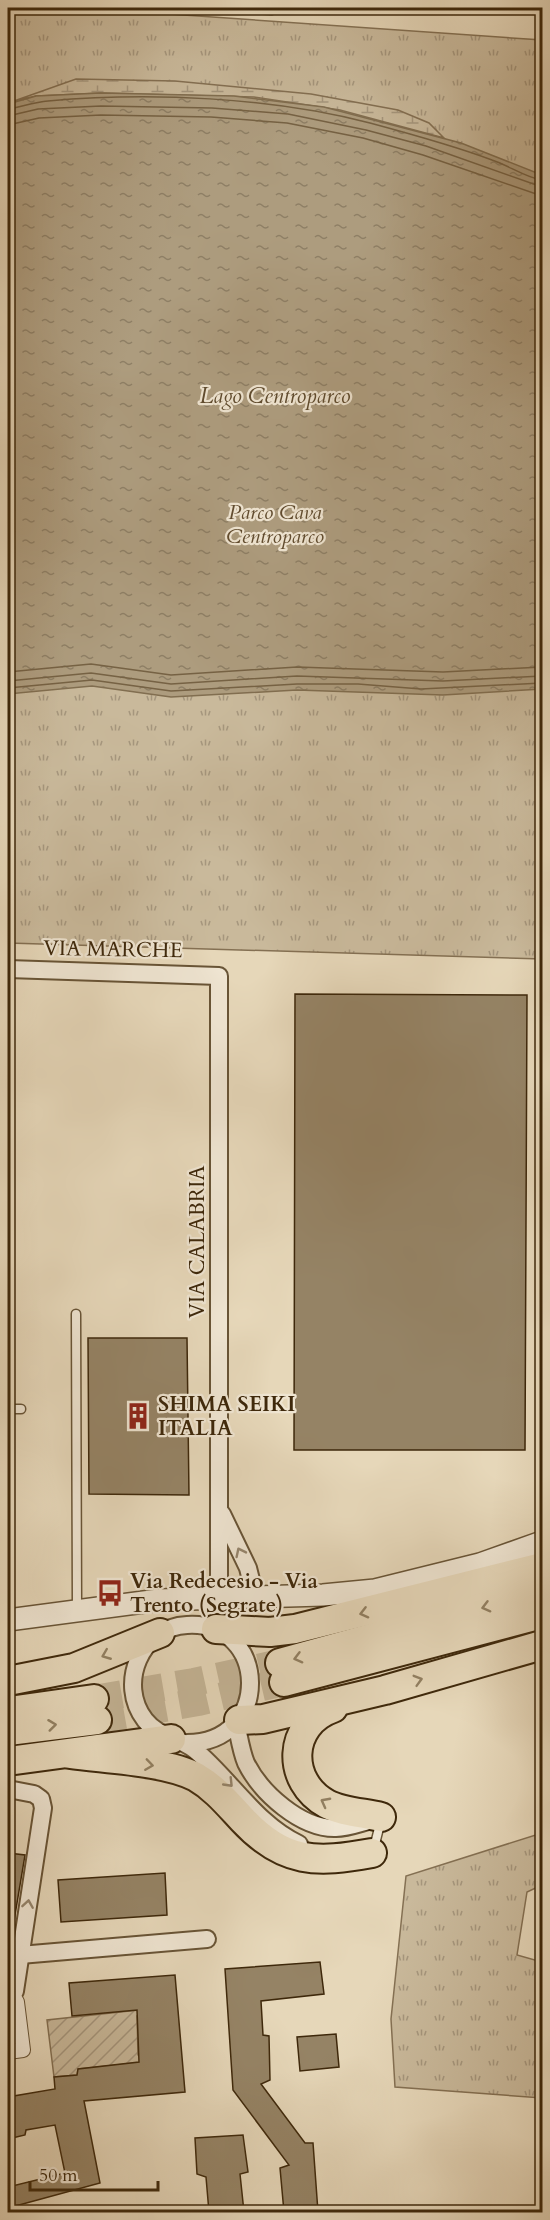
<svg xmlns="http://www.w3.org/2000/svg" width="550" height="2220" font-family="Cardo,serif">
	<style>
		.grass { fill: url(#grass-tufts); stroke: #847053; stroke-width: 1.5 }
		.wetland { fill: url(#wetland-marsh); stroke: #847053; stroke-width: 1.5 }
		.garden { fill: url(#garden-furrows); stroke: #847053; stroke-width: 1.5 }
		.water { fill: url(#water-ripples); stroke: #816e50; stroke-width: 1.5 }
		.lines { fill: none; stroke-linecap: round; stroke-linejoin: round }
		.shore { stroke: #766244; stroke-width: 1.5 }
		.building { fill: #958365; stroke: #3e280b; stroke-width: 1.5 }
		.trunk-tunnel { stroke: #c4b496; stroke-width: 28; stroke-dasharray: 28 14; stroke-linecap: butt }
		.service-casing { stroke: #685436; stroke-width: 11 }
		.pedestrian-casing { stroke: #685436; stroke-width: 16 }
		.minor-casing { stroke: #685436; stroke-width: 20 }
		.tertiary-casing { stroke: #685436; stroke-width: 24 }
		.trunk-casing { stroke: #3e280b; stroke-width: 32 }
		.service { stroke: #efe5d2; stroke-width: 8 }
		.pedestrian { stroke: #efe5d2; stroke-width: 14 }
		.minor { stroke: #efe5d2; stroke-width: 16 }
		.tertiary { stroke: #efe5d2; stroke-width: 21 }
		.trunk { stroke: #e6d7b9; stroke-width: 28 }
		.oneway { stroke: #96866e }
		.oneway2 { stroke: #928062 }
		.labels { text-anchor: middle; stroke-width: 4.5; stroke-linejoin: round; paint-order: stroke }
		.park-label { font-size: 21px; font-style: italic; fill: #614c2f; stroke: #efe5d2 }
		.street-label { font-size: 21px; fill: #3e280b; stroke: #efe5d2 }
		.poi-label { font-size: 21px; font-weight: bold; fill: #3e280b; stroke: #efe5d2; text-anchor: start }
		.water-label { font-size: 22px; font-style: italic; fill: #5f4b2e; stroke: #efe5d2 }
	</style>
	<defs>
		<pattern id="grass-tufts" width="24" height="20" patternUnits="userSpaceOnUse" patternTransform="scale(1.5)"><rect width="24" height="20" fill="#c9b99b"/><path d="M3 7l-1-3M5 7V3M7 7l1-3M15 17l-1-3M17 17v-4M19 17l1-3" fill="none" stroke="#a5967d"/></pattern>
		<pattern id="wetland-marsh" width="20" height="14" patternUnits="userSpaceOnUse" patternTransform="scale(1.5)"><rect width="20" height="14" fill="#c9b99b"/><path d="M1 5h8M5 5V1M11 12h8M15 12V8" fill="none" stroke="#a5967d"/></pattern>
		<pattern id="garden-furrows" width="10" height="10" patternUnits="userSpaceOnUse" patternTransform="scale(1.5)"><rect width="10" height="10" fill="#c9b99b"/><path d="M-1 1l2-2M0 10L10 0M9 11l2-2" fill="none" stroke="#a5967d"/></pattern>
		<pattern id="water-ripples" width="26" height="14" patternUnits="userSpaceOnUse" patternTransform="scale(1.5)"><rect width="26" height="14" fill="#ad9c7e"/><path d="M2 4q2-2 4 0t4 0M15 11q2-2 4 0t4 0" fill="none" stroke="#8e7f65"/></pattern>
	</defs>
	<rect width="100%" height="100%" fill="#e6d7b9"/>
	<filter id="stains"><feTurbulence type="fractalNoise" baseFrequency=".00333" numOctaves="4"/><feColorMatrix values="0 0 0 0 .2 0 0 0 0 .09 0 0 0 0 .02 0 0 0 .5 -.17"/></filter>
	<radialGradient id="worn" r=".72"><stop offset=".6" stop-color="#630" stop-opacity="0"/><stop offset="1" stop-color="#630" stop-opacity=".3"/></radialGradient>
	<g class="grass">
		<path d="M8,8H82L542,40V959L8,943Z"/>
		<path d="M542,1833V1885L527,1892L517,1955L542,1962V2098L395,2087L391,2019L406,1876Z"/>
	</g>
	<path class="wetland" d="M76,79L175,81L311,94L398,110L429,123L444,138L340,110L254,97L101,93L36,96L14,101Z"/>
	<path class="garden" d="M157,2008L158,2014L137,2016L138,2055L143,2056L145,2062L78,2069L77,2075L54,2077L47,2020Z"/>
	<path class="water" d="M101,93L234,96L324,107L461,143L542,175V689L443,695L297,690L171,697L92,686L8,694V104L36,96Z"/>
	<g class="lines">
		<g class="shore">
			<path d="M8,109C21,107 34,102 48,101C149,92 271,97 370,123C411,134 452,145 492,160C508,165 526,178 542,180"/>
			<path d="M8,116L38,109L101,106L212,108L288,114L366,130L426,146L542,187"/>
			<path d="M8,125L39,118L101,115L211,117L287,123L363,138L423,155L542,196"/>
			<path d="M8,672L91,664L171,675L297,667L443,672L542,667"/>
			<path d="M8,681L91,673L171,684L297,676L443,681L542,676"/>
			<path d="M8,688L92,680L171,691L297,684H358L421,689L542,683"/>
		</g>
	</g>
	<g class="building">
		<path d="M295,994L527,995L525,1450H294Z"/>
		<path d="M88,1338H187L189,1495L89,1494Z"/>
		<path d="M8,1853L25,1855L14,1921L8,1920Z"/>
		<path d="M165,1873L167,1915L61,1922L58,1880Z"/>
		<path d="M320,1962L324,1994L261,2001L263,2035L269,2036L270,2080L261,2084L305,2143H313L318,2212H284L280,2168L289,2165L233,2090L225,1969Z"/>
		<path d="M175,1975L185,2092L84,2101L100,2183L8,2208V2187L65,2173L55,2125L26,2130L25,2135L8,2139V2097L55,2089L54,2077L77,2075L78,2069L139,2062L137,2010L72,2016L69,1983Z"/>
		<path d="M336,2034L339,2067L300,2071L297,2037Z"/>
		<path d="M243,2135L248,2172L240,2174L244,2212H209L206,2177L197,2174L195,2138Z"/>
	</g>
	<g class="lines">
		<g class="trunk-tunnel">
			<path d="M94,1699L194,1682L280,1663"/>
			<path d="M97,1720L198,1702L284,1682"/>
		</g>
		<defs>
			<g id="service">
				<path d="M234,8L272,10"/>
				<path d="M76,1314L77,1609"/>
				<path d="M8,1409H21"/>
				<path d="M374,1848L381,1820"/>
			</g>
			<path id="pedestrian" d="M8,2052L23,2050L17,2002L13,1995"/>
			<g id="minor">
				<path d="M8,969L219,976V1597"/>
				<path d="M222,1514L248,1568L255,1596"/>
				<path d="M236,1723C239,1736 241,1751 246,1763C261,1793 301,1829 336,1828C348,1828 360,1823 372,1820"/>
				<path d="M187,1743C273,1743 269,1620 187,1625C141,1627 117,1684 145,1720C159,1738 179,1737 195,1750C230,1779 257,1825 299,1844"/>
				<path d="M8,1789L34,1794L41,1799L43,1808L15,1991L8,2000"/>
				<path d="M20,1955L207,1939"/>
			</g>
			<path id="tertiary" d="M8,1620L159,1600L323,1595L375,1590L480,1564L542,1542"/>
			<g id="trunk">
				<path d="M216,1629L270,1632L295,1629L542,1567"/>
				<path d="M280,1663L542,1591"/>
				<path d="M8,1681L74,1668L160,1633"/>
				<path d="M284,1682L542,1614"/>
				<path d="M333,1708C287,1724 286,1782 327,1804C342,1812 365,1813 381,1817"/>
				<path d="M16,1710L94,1699"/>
				<path d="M239,1720L263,1719L385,1690L542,1645"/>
				<path d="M8,1731L97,1720"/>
				<path d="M70,1754C105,1759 166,1761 196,1777C215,1788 228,1804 243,1820C284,1864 317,1863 372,1853"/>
				<path d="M8,1761L171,1739"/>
			</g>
		</defs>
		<use href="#service" class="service-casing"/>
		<use href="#pedestrian" class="pedestrian-casing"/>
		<use href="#minor" class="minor-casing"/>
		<use href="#tertiary" class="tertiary-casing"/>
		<use href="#trunk" class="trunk-casing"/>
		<use href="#service" class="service"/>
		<use href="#pedestrian" class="pedestrian"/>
		<use href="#minor" class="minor"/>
		<use href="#tertiary" class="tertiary"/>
		<use href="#trunk" class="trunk"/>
	</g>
	<defs><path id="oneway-chevron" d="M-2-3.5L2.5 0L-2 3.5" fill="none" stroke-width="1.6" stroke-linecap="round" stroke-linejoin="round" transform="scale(1.5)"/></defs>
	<g class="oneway">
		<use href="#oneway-chevron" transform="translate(240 1552) rotate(-116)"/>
		<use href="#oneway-chevron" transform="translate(229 1783) rotate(46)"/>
		<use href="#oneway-chevron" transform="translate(28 1904) rotate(-81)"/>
	</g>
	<g class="oneway2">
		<use href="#oneway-chevron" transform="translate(486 1607) rotate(165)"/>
		<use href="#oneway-chevron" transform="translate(364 1613) rotate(166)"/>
		<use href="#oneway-chevron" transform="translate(106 1655) rotate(158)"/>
		<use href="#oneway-chevron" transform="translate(298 1658) rotate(165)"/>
		<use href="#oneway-chevron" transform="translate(418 1680) rotate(-16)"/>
		<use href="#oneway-chevron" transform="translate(52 1725) rotate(-7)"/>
		<use href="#oneway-chevron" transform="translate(149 1765) rotate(8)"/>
		<use href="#oneway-chevron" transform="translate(325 1802) rotate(-152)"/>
	</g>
	<defs>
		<symbol id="building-bare" viewBox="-9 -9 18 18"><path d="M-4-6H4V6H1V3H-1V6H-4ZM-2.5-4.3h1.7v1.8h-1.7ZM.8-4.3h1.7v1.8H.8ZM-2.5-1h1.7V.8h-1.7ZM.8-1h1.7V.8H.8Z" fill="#8f2418" stroke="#efe5d2" stroke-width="2.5" paint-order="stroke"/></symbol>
		<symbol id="bus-bare" viewBox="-9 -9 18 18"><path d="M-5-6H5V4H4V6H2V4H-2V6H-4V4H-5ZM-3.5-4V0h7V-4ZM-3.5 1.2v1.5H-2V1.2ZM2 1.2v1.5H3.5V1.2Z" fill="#8f2418" stroke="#efe5d2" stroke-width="2.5" paint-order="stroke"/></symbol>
	</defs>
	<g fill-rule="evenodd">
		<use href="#building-bare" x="119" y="1397" width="38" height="38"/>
		<use href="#bus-bare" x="91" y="1574" width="38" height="38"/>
	</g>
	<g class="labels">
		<g class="park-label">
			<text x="275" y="519">Parco Cava<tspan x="275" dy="24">Centroparco</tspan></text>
		</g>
		<g class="street-label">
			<text transform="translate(113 949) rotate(1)" y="7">VIA MARCHE</text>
			<text transform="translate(197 1242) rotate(-90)" y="7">VIA CALABRIA</text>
		</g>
		<g class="poi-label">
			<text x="158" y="1411">SHIMA SEIKI<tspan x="158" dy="24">ITALIA</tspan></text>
			<text x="130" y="1588">Via Redecesio - Via<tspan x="130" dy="24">Trento (Segrate)</tspan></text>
		</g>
		<g class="water-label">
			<text x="275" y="403">Lago Centroparco</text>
		</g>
	</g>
	<rect width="550" height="2220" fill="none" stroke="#e6d7b9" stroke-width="30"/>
	<rect x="9" y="9" width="532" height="2202" fill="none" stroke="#3e280b" stroke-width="3"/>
	<rect x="15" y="15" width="520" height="2190" fill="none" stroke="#3e280b" stroke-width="1.5"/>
	<path d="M30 2181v9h128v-9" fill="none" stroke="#3e280b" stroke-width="3"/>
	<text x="39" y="2181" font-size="18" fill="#3e280b" stroke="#efe5d2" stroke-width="4.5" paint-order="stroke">50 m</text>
	<rect width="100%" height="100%" filter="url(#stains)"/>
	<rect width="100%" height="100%" fill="url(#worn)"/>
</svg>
